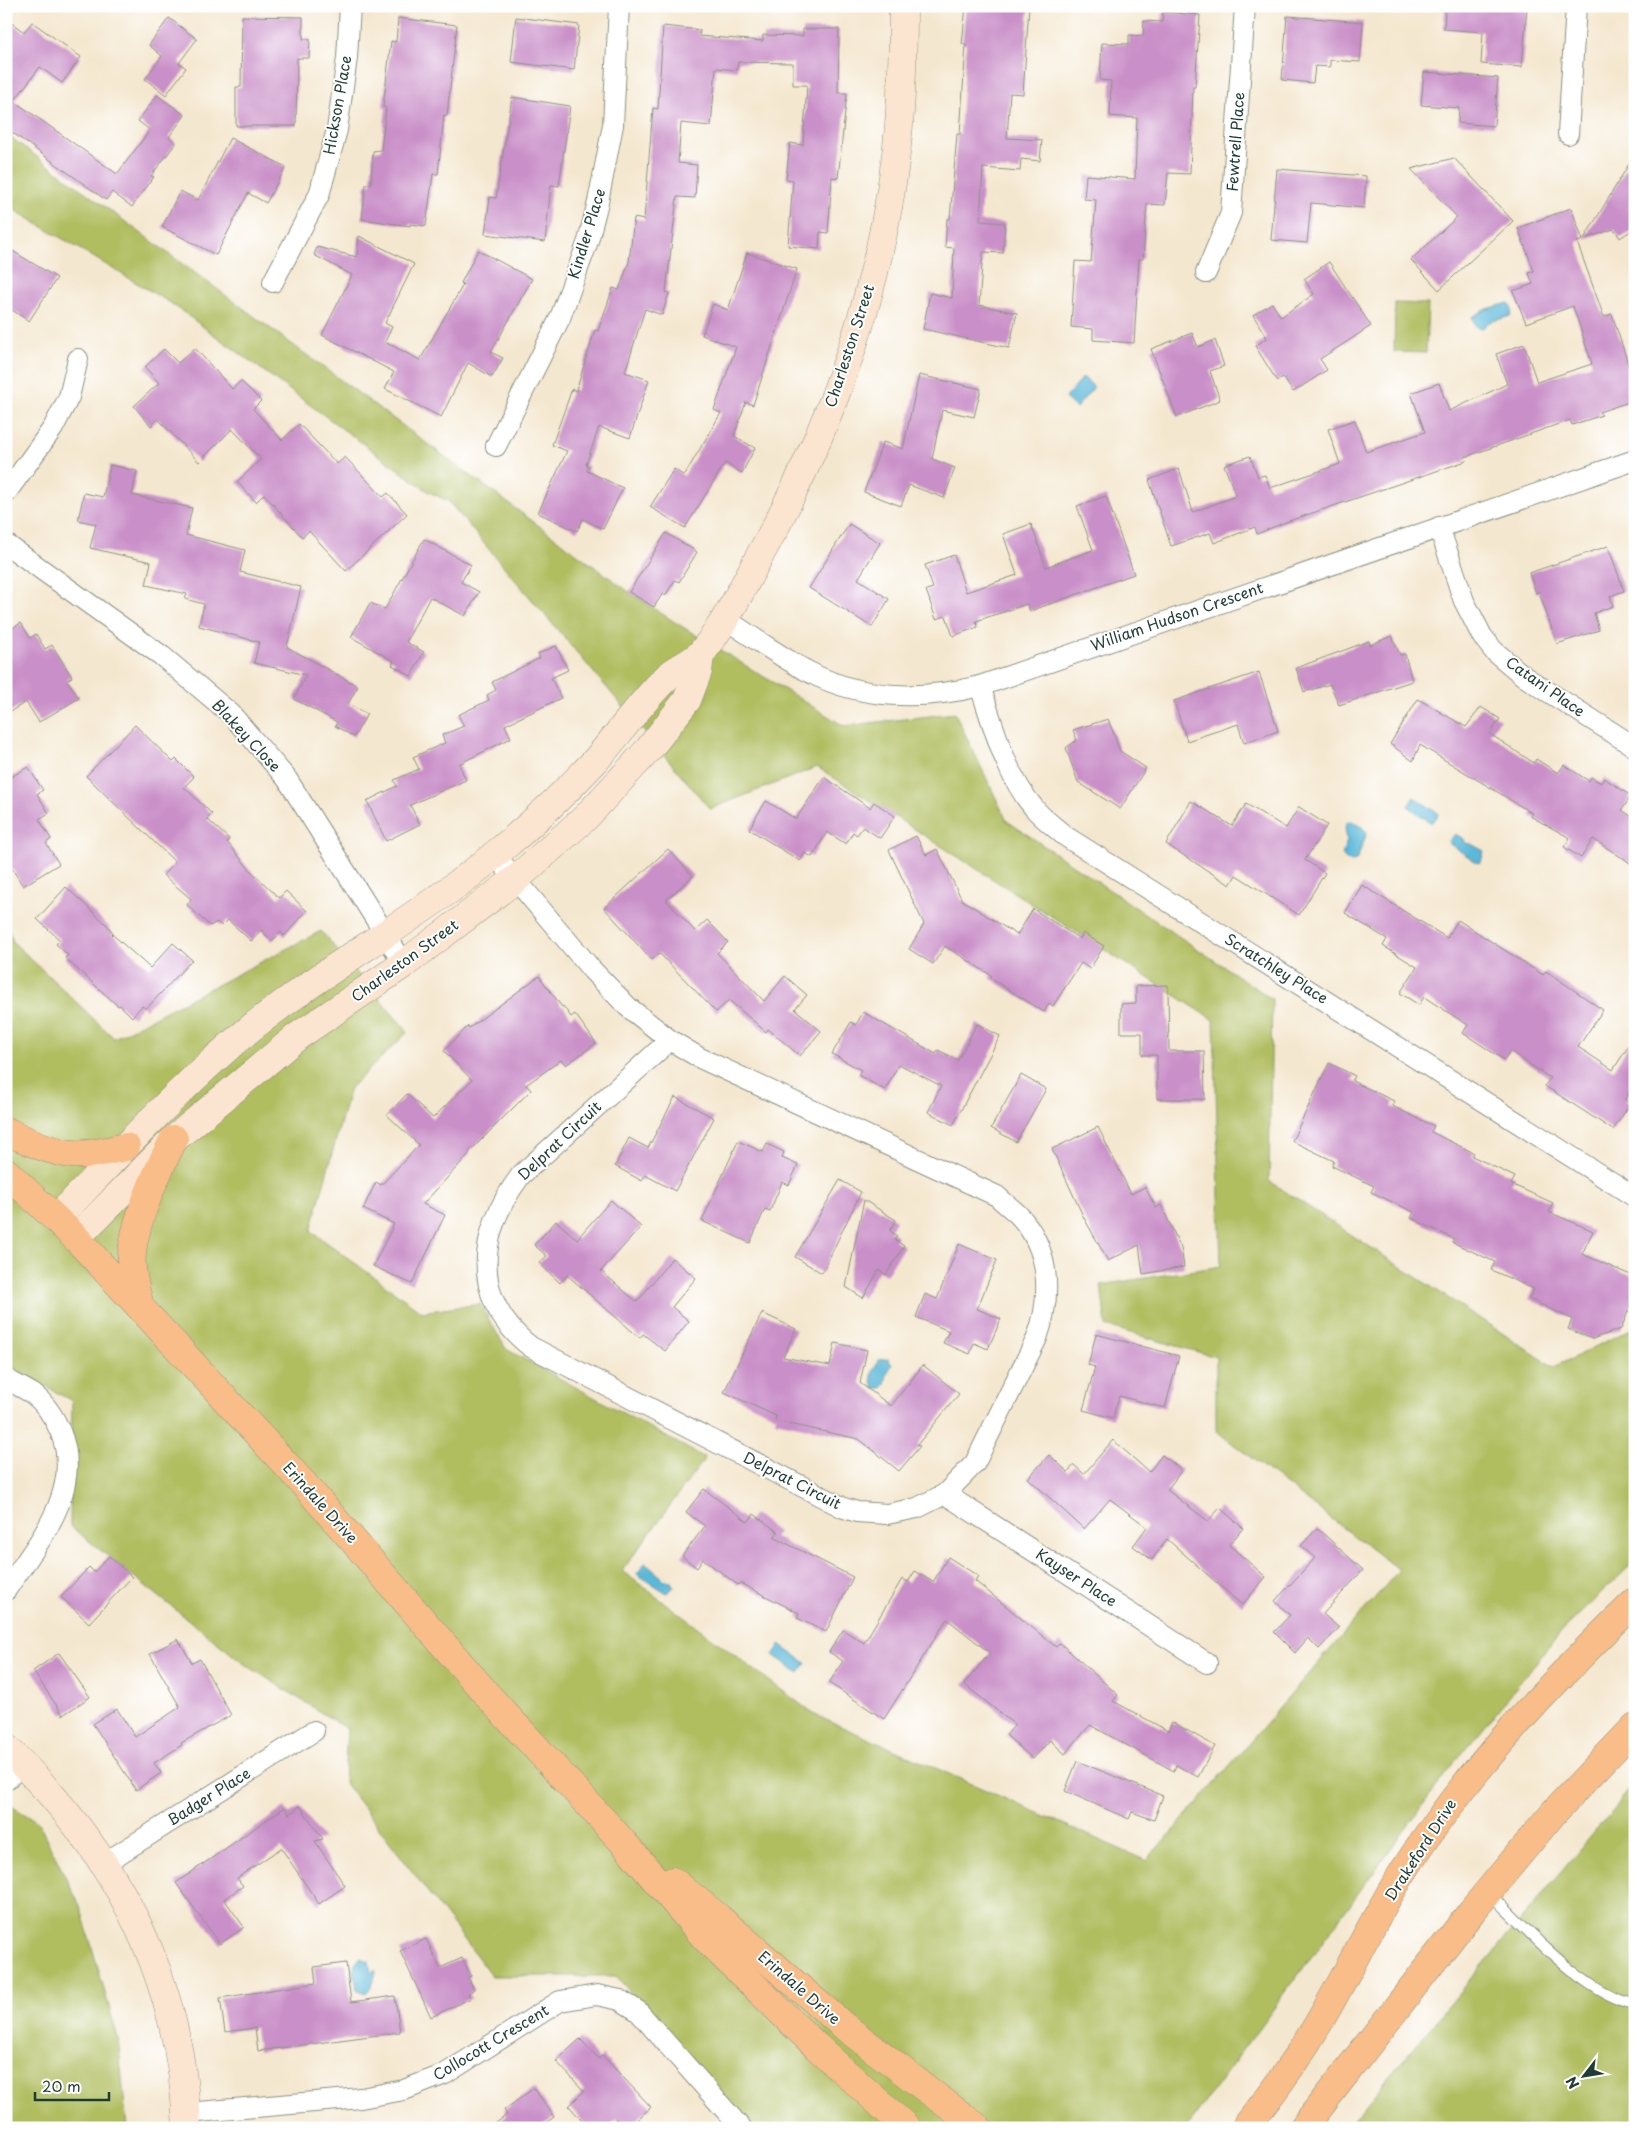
<svg xmlns="http://www.w3.org/2000/svg" width="1641" height="2134" font-family="'Playpen Sans',sans-serif">
	<style>
		.green { fill: #b0be61; stroke: #687e4a }
		.water { fill: #5bb8d9; stroke: #3d7a86 }
		.building { fill: #c98fc8 }
		.lines { fill: none; stroke-linecap: round; stroke-linejoin: round }
		.lane-casing { stroke: #8a9282; stroke-width: 12 }
		.street-casing { stroke: #8a9282; stroke-width: 22 }
		.secondary-casing { stroke: #8a9282; stroke-width: 29 }
		.primary-casing { stroke: #8a9282; stroke-width: 29 }
		.highway-casing { stroke: #8a9282; stroke-width: 29 }
		.lane { stroke: #fff; stroke-width: 10 }
		.street { stroke: #fff; stroke-width: 20 }
		.secondary { stroke: #fce5d0; stroke-width: 28 }
		.primary { stroke: #f8bd89; stroke-width: 28 }
		.highway { stroke: #f8bd89; stroke-width: 28 }
		.labels { text-anchor: middle; stroke-width: 4; stroke-linejoin: round; paint-order: stroke }
		.street-label { font-size: 15px; fill: #1f3d34; stroke: #fff }
	</style>
	<rect width="100%" height="100%" fill="#fff"/>
	<filter id="ink" filterUnits="userSpaceOnUse"><feTurbulence type="fractalNoise" baseFrequency=".02" numOctaves="2"/><feDisplacementMap in="SourceGraphic" scale="10" xChannelSelector="R" yChannelSelector="G"/><feConvolveMatrix kernelMatrix="1 2 1 2 8 2 1 2 1" color-interpolation-filters="sRGB"/></filter>
	<filter id="wash" filterUnits="userSpaceOnUse"><feTurbulence type="fractalNoise" baseFrequency=".0096" numOctaves="4" result="noise"/><feDisplacementMap in="SourceGraphic" scale="20" xChannelSelector="R" yChannelSelector="G"/><feGaussianBlur stdDeviation="1.12" result="paint"/><feColorMatrix in="noise" values="0 0 0 0 0 0 0 0 0 0 0 0 0 0 0 0 0 1.4 0 .05"/><feComposite in="paint" operator="in"/></filter>
	<g filter="url(#wash)">
		<rect width="100%" height="100%" fill="#f4e7cf"/>
		<g class="green">
			<path d="M6,134L629,592L673,621L844,726L955,713L1007,821L1272,999L1269,1181L1554,1367L1635,1327V1561L1562,1631L1447,1772L1186,2128H751L616,1976H492L344,1782L347,1729L243,1663L70,1526L72,1401L6,1364V923L13,942L114,1038L321,931L408,1032L350,1088L311,1231L422,1312L480,1304L506,1349L705,1458L622,1571L815,1715L1147,1861L1399,1570L1216,1431V1357L1106,1326L1101,1285L1221,1266L1214,1020L817,767L710,809L448,501L429,492L172,304L6,205Z"/>
			<path d="M1395,303L1428,304L1426,353L1394,352Z"/>
			<path d="M1635,1784V2128H1346Z"/>
			<path d="M6,1803L38,1822L80,1906L118,2038L127,2128H6Z"/>
		</g>
		<g class="water">
			<path d="M1509,303L1512,310L1511,316L1489,322L1483,328L1476,327L1472,317L1487,309Z"/>
			<path d="M1083,377L1094,387L1076,408L1065,398Z"/>
			<path d="M1414,797L1438,813L1437,817L1431,823L1408,806Z"/>
			<path d="M1352,821L1362,827L1367,833L1357,859L1353,862L1346,860L1342,855L1347,840L1345,828L1346,823Z"/>
			<path d="M1455,834L1464,839L1465,843L1471,844L1484,851L1481,862L1478,863L1451,845L1448,841Z"/>
			<path d="M888,1359L892,1365L887,1373L885,1384L882,1388H874C869,1378 873,1369 879,1360Z"/>
			<path d="M645,1563L665,1580L671,1582L674,1587L667,1593L637,1574Z"/>
			<path d="M780,1645L806,1663L799,1673L773,1655Z"/>
			<path d="M360,1958L369,1961L371,1972L375,1970L376,1972L372,1986L366,1993L357,1990L354,1970L355,1964Z"/>
		</g>
		<g id="blocks">
			<g class="building">
				<path d="M966,6H1029L1023,94L1010,93L1007,138L1042,140L1040,161L1021,159L1020,171L983,168L980,221L1005,223L1003,253L983,252L979,305L1017,313L1009,348L923,329L930,293L952,298L954,248L945,247L947,219H950L957,134H960L966,44H962Z"/>
				<path d="M1445,6L1527,7L1522,67L1481,64L1483,32L1444,29Z"/>
				<path d="M1163,12L1200,15L1195,87H1193L1190,174L1168,173L1165,205L1147,204L1143,259H1139L1134,343L1093,340V329L1071,327L1075,261L1091,262L1096,200L1084,199L1086,175L1135,179L1137,118L1110,116L1111,81L1100,80L1102,43L1129,44V35L1143,36L1144,21L1162,22Z"/>
				<path d="M242,16L303,17V39H310L309,58H297L296,126H236V87H241Z"/>
				<path d="M1287,16L1363,22L1360,62L1330,60V67L1315,66L1313,83L1282,80Z"/>
				<path d="M516,17L579,25L574,70L511,62Z"/>
				<path d="M169,18L197,39L179,63L186,68L166,95L145,79L162,56L149,45Z"/>
				<path d="M398,18L457,25L447,116L444,115L438,174H433L426,226L410,224V226L362,219L366,184H371L373,151L381,150L386,108L383,107L391,41L396,42Z"/>
				<path d="M6,19L24,32L32,22L81,57L62,83L40,67L14,101L117,174L150,130L138,121L157,95L185,115L169,137L176,143L151,176L154,177L132,207L112,192L106,200L6,128Z"/>
				<path d="M663,26L700,30L699,36L763,41V35L803,36V29H839L838,93H847L838,178L832,177L828,233L820,232L819,249L788,246L793,180L786,179L790,143L803,145L807,85H793V63L738,62L737,70L716,68L711,126L681,123L678,163L697,165L695,198L677,197L666,292L669,293L662,315L645,309L625,372L649,380L638,413L630,438L599,427L586,465L589,466L587,471L623,488L603,529L583,519L577,531L538,513L567,451L552,445L572,389L576,391L595,330L598,331L613,288L619,290L629,262L634,218L644,220L653,108L658,109Z"/>
				<path d="M1424,72L1498,78L1494,126L1458,123L1459,108L1421,105Z"/>
				<path d="M512,97L570,106L559,186L551,185L545,242L485,234L490,197L496,198Z"/>
				<path d="M230,138L286,167L266,203L248,193L216,255L162,227L180,191L198,200Z"/>
				<path d="M1635,154V228L1620,238L1614,229L1584,239Z"/>
				<path d="M1454,158L1513,221L1439,290L1411,260L1457,217L1411,169Z"/>
				<path d="M1277,169L1366,176L1364,208L1311,203L1307,243L1271,240Z"/>
				<path d="M1571,208L1583,240L1577,242L1604,317L1612,314L1635,385V400L1599,412L1602,415L1572,425L1570,420L1465,457L1466,461L1283,523L1257,534L1255,527L1214,543L1210,533L1171,546L1149,480L1179,469L1193,512L1236,496L1224,465L1250,456L1258,477L1265,475L1270,488L1340,464L1328,429L1355,420L1366,452L1425,432L1411,393L1439,383L1449,411L1507,384L1496,354L1524,344L1537,382L1592,364L1573,306L1526,323L1513,291L1533,284L1529,273L1534,271L1518,228Z"/>
				<path d="M359,236L414,264L385,323L392,327L385,342L420,360L463,285L461,283L478,250L532,279L491,352L503,358L492,377L468,363L441,417L385,389L394,372L322,335L352,275L314,255L317,247L357,257Z"/>
				<path d="M6,247L57,278L29,321L6,306Z"/>
				<path d="M747,253L797,269L753,405L746,402L734,436L755,448L742,473L725,463L685,528L650,507L674,469L684,476L721,413L714,410L736,347L702,335L713,304L728,310Z"/>
				<path d="M1329,262L1371,326L1320,359L1327,370L1293,392L1283,377L1277,381L1255,346L1267,338L1253,315L1272,303L1281,317L1314,294L1304,279Z"/>
				<path d="M1192,333L1198,347L1215,340L1224,366L1210,371L1220,400L1177,417L1151,349Z"/>
				<path d="M195,348L232,389L241,381L261,401L253,409L282,440L299,424L337,464L345,457L383,497L388,493L407,514L346,571L309,531L302,537L264,494L256,502L237,482L261,459L232,429L199,462L158,419L151,426L134,406L159,383L145,367L164,349L178,363Z"/>
				<path d="M919,375L981,389L974,417L942,410L932,459L955,468L944,498L909,485L901,506L864,492L883,442L903,449Z"/>
				<path d="M110,465L137,471L132,495L192,508L186,535L245,550L240,572L301,587L287,647L358,686L348,704L367,714L354,737L335,726L337,722L294,699L306,675L254,663L259,642L199,626L204,604L185,599L187,594L146,585L151,562L90,548L96,524L78,520L84,493L103,497Z"/>
				<path d="M1106,496L1134,574L1030,611L1027,604L976,621L978,627L953,636L946,616L936,619L926,590L933,588L925,565L954,555L966,592L1017,575L1003,534L1031,524L1046,567L1093,550L1077,506Z"/>
				<path d="M849,524L880,543L858,579L889,599L872,627L809,588Z"/>
				<path d="M666,533L697,552L679,582L675,580L665,596L663,593L654,607L629,592Z"/>
				<path d="M424,539L471,565L461,582L479,592L465,616L430,597L406,642L424,652L411,676L392,665L394,661L351,637L370,603L385,609Z"/>
				<path d="M1608,546L1624,591L1610,596L1613,606L1594,613L1599,630L1557,644L1539,592L1536,593L1529,573Z"/>
				<path d="M21,623L30,638L36,634L45,649L52,645L72,677L67,680L79,698L39,722L26,702L6,714V632Z"/>
				<path d="M1392,636L1400,655L1405,654L1412,681L1339,705L1330,684L1304,692L1296,668L1369,641L1370,645Z"/>
				<path d="M556,646L568,670L551,678L561,698L505,725L511,738L459,764L466,780L410,805L420,824L386,841L367,801L397,786L394,780L419,769L413,757L445,743L442,735L464,726L458,715L489,700L487,695L496,690L492,682L540,658L538,654Z"/>
				<path d="M1259,672L1278,731L1244,743L1238,724L1187,741L1174,701Z"/>
				<path d="M1418,699L1466,727L1481,707L1500,719L1490,734L1534,763L1536,759L1558,773L1564,765L1589,781L1591,777L1601,783L1604,778L1631,796L1622,810L1635,819V866L1593,839L1581,858L1564,847L1570,838L1530,816L1532,813L1420,745L1413,761L1390,744Z"/>
				<path d="M1108,719L1120,751L1146,768L1120,809L1078,782L1066,748L1077,740L1073,730Z"/>
				<path d="M135,725L173,762L176,759L194,777L184,787L212,814L207,819L229,839L227,842L250,870L279,898L286,891L307,911L284,936L281,932L272,941L261,930L251,941L228,920L222,926L217,922L210,926L187,905L191,899L163,875L175,862L86,776Z"/>
				<path d="M28,767L43,790L37,794L49,813L39,819L51,839L46,843L59,864L23,886L6,859V780Z"/>
				<path d="M824,777L870,808L874,802L895,816L880,838L863,827L857,835L853,832L846,844L827,832L812,857L805,853L800,861L749,829L766,801L796,819Z"/>
				<path d="M1191,801L1232,826L1246,804L1286,828L1299,807L1327,825L1305,860L1325,873L1299,915L1236,875L1230,885L1166,844Z"/>
				<path d="M916,836L926,855L937,849L962,900L1017,935L1033,909L1080,939L1083,933L1104,946L1090,969L1081,963L1053,1006L1049,1003L1044,1012L990,978L992,976L945,946L933,964L909,949L924,924L889,850Z"/>
				<path d="M668,849L693,876L666,900L695,931L707,920L728,942L717,953L764,1001L785,976L807,995L795,1009L821,1031L800,1056L768,1029L766,1032L729,1000L716,1012L659,953L652,960L604,908Z"/>
				<path d="M1362,885L1447,938L1458,920L1543,975L1546,971L1603,1010L1578,1047L1613,1070L1635,1036V1084L1625,1100L1630,1104L1613,1130L1545,1086L1550,1078L1510,1051L1504,1060L1463,1033L1468,1025L1424,997L1419,1005L1400,993L1417,967L1383,946L1387,939L1345,913Z"/>
				<path d="M66,887L107,925L113,933L112,934L150,968L173,943L192,960L146,1009L142,1006L132,1017L120,1005L118,1006L65,958L68,955L56,944L60,940L37,919Z"/>
				<path d="M539,976L562,1007L563,1006L571,1017L575,1014L596,1043L566,1065L561,1060L526,1085L531,1090L469,1152L470,1153L423,1204L445,1215L412,1284L373,1266L394,1224L363,1209L376,1182L381,1185L419,1145L387,1115L407,1094L433,1118L472,1080L444,1051L468,1026L469,1028Z"/>
				<path d="M1168,985L1169,1051H1204L1205,1099H1157V1055H1142V1033H1121V1004L1136,1003V986Z"/>
				<path d="M863,1012L936,1054L938,1050L958,1060L977,1024L1000,1036L953,1125L928,1112L941,1086L899,1064L885,1090L858,1075L861,1070L832,1054L851,1022L856,1025Z"/>
				<path d="M1329,1063L1355,1076L1352,1081L1394,1101L1392,1106L1434,1126L1431,1132L1474,1153L1472,1156L1515,1177L1511,1184L1553,1203L1549,1212L1593,1231L1582,1254L1635,1277V1294L1621,1329L1592,1339L1568,1329L1572,1319L1529,1299L1534,1289L1491,1270L1495,1262L1452,1242L1454,1239L1411,1218L1414,1212L1371,1192L1374,1186L1332,1166L1334,1161L1292,1141Z"/>
				<path d="M1021,1075L1046,1089L1016,1142L991,1128Z"/>
				<path d="M675,1097L714,1118L675,1191L645,1175L642,1181L615,1166L629,1138L648,1148Z"/>
				<path d="M1098,1127L1131,1194L1145,1187L1156,1208L1161,1205L1181,1248L1184,1267L1143,1274L1139,1245L1108,1261L1084,1218L1052,1149Z"/>
				<path d="M738,1141L763,1152L767,1144L784,1152L782,1158L798,1165L789,1185L782,1182L770,1211L765,1209L750,1243L702,1221Z"/>
				<path d="M840,1180L861,1192L822,1273L795,1257Z"/>
				<path d="M611,1200L641,1227L601,1271L637,1302L672,1258L696,1278L672,1307L689,1321L665,1351L643,1334L640,1338L567,1275L560,1283L539,1263L547,1256L534,1245L556,1221L577,1239Z"/>
				<path d="M864,1200L896,1220L890,1231L897,1236L895,1240L904,1246L886,1275L879,1270L863,1298L846,1287Z"/>
				<path d="M959,1244L997,1260L977,1309L1001,1319L988,1349L974,1343L970,1354L943,1343L949,1331L916,1317L925,1294L937,1299Z"/>
				<path d="M762,1313L796,1329L783,1357L830,1366L835,1343L867,1350L860,1383L891,1406L923,1365L959,1394L917,1445L920,1446L899,1471L859,1439L775,1421L776,1416L724,1392Z"/>
				<path d="M1096,1334L1179,1356L1165,1408L1119,1396L1113,1418L1083,1410L1095,1367L1088,1365Z"/>
				<path d="M1113,1440L1149,1472L1162,1455L1182,1470L1167,1490L1208,1521L1220,1508L1243,1528L1229,1545L1266,1577L1242,1605L1167,1539L1152,1560L1133,1546L1147,1527L1110,1499L1084,1529L1028,1478L1049,1455L1068,1472L1074,1465L1084,1474Z"/>
				<path d="M704,1489L748,1522L754,1514L778,1532L774,1537L853,1577L826,1632L797,1618L799,1613L740,1583L738,1585L703,1559L697,1568L682,1556L705,1526L686,1512Z"/>
				<path d="M1317,1528L1363,1570L1323,1614L1339,1628L1319,1649L1308,1638L1295,1653L1274,1632L1290,1615L1275,1601L1315,1558L1301,1546Z"/>
				<path d="M109,1556L132,1577L89,1623L61,1597L89,1567L94,1572Z"/>
				<path d="M948,1557L978,1576L975,1581L1056,1647L1060,1643L1118,1695L1113,1701L1168,1731L1172,1722L1215,1746L1198,1777L1176,1765L1174,1771L1090,1725L1065,1754L1050,1740L1033,1759L1006,1735L1015,1725L964,1684L990,1653L947,1619L884,1719L829,1683L843,1661L829,1652L843,1630L864,1643L902,1579L908,1582L915,1571L933,1582Z"/>
				<path d="M178,1639L192,1663L200,1659L231,1715L181,1743L182,1745L154,1763L161,1773L136,1790L93,1724L117,1709L135,1737L180,1707L150,1654Z"/>
				<path d="M59,1653L90,1697L63,1715L33,1671Z"/>
				<path d="M1077,1761L1163,1796L1154,1820L1132,1812L1129,1819L1065,1791Z"/>
				<path d="M300,1806L323,1839L315,1841L345,1886L319,1904L281,1848L237,1878L243,1886L224,1899L244,1927L220,1944L176,1883L285,1807L289,1814Z"/>
				<path d="M426,1939L440,1968L462,1958L471,1976L468,1977L474,1989L468,1994L471,1998L431,2017L400,1951Z"/>
				<path d="M346,1963L351,2002L395,1996L400,2032L258,2051L255,2028L225,2032L220,1998L316,1983L314,1967Z"/>
				<path d="M580,2039L599,2059L602,2055L651,2107L628,2128H624L616,2119L607,2128H589L569,2106L584,2091L556,2061Z"/>
				<path d="M534,2088L554,2117L539,2128H489L507,2115L504,2110Z"/>
			</g>
		</g>
	</g>
	<g filter="url(#ink)">
		<use href="#blocks" fill-opacity="0" stroke="#8a9282" stroke-width="1"/>
		<g class="lines">
			<defs>
				<path id="lane" d="M1488,1892C1524,1926 1586,1997 1635,2004"/>
				<g id="street">
					<path d="M1568,134L1576,6"/>
					<path d="M1206,273L1231,213L1245,6"/>
					<path d="M273,282L319,195L337,130L347,58L350,6"/>
					<path d="M496,446L560,318L588,241L598,202L613,125L619,6"/>
					<path d="M6,493L53,428L69,397L78,359"/>
					<path d="M1439,527L1464,601L1482,636L1494,651L1525,677L1635,747"/>
					<path d="M6,544L162,656L231,714L287,779L404,964"/>
					<path d="M725,619C753,637 780,657 809,672C862,700 923,700 980,686L1635,460"/>
					<path d="M980,686C994,727 1005,774 1034,808C1042,818 1055,827 1065,836L1635,1197"/>
					<path d="M495,855L592,970L628,1007L670,1040L700,1058L997,1196C1005,1204 1016,1211 1023,1220C1051,1254 1051,1299 1037,1338L975,1463L945,1494L917,1508L887,1514L857,1512L844,1508L531,1347C469,1299 478,1232 521,1175L670,1040"/>
					<path d="M6,1379C15,1384 25,1389 33,1394C46,1404 54,1417 60,1431C85,1490 37,1544 6,1590"/>
					<path d="M945,1494L1207,1663"/>
					<path d="M6,1780L23,1764"/>
					<path d="M103,1864L314,1731"/>
					<path d="M187,2113L361,2098L404,2090L445,2074L560,2001L597,1995L620,2000L638,2011L741,2128"/>
				</g>
				<g id="secondary">
					<path d="M56,1219C119,1154 181,1085 251,1028C330,965 421,917 498,852C532,824 565,793 595,761C619,734 640,703 666,678C677,667 694,663 703,651C726,622 742,589 759,557C830,431 881,290 897,146C902,100 903,53 903,6"/>
					<path d="M76,1238L174,1139L298,1036L404,964L516,879L586,817L649,749L687,700L698,671L700,656"/>
					<path d="M6,1748C116,1852 181,1976 187,2128"/>
				</g>
				<g id="primary">
					<path d="M6,1131C28,1141 48,1151 72,1154C90,1156 109,1150 126,1147"/>
					<path d="M6,1172L76,1238L303,1483L491,1699L624,1843L706,1939L817,2047L907,2128"/>
					<path d="M140,1306C137,1294 133,1281 132,1268C128,1233 158,1170 174,1139"/>
					<path d="M673,1881L719,1918L845,2027L978,2128"/>
				</g>
				<g id="highway">
					<path d="M1245,2128C1276,2089 1306,2047 1330,2003C1357,1955 1381,1904 1412,1858C1475,1763 1553,1681 1635,1602"/>
					<path d="M1303,2128L1472,1911L1554,1812L1635,1727"/>
				</g>
			</defs>
			<use href="#lane" class="lane-casing"/>
			<use href="#street" class="street-casing"/>
			<use href="#secondary" class="secondary-casing"/>
			<use href="#primary" class="primary-casing"/>
			<use href="#highway" class="highway-casing"/>
			<use href="#lane" class="lane"/>
			<use href="#street" class="street"/>
			<use href="#secondary" class="secondary"/>
			<use href="#primary" class="primary"/>
			<use href="#highway" class="highway"/>
		</g>
	</g>
	<g class="labels">
		<g class="street-label">
			<text transform="translate(338 105) rotate(-80)" y="5">Hickson Place</text>
			<text transform="translate(1236 142) rotate(-86)" y="5">Fewtrell Place</text>
			<text transform="translate(587 234) rotate(-73)" y="5">Kindler Place</text>
			<text transform="translate(850 346) rotate(-72)" y="5">Charleston Street</text>
			<text transform="translate(1177 617) rotate(-19)" y="5">William Hudson Crescent</text>
			<text transform="translate(1545 687) rotate(35)" y="5">Catani Place</text>
			<text transform="translate(246 736) rotate(47)" y="5">Blakey Close</text>
			<text transform="translate(405 961) rotate(-36)" y="5">Charleston Street</text>
			<text transform="translate(1276 969) rotate(32)" y="5">Scratchley Place</text>
			<text transform="translate(560 1141) rotate(-43)" y="5">Delprat Circuit</text>
			<text transform="translate(792 1481) rotate(27)" y="5">Delprat Circuit</text>
			<text transform="translate(320 1503) rotate(48)" y="5">Erindale Drive</text>
			<text transform="translate(1076 1578) rotate(33)" y="5">Kayser Place</text>
			<text transform="translate(209 1797) rotate(-32)" y="5">Badger Place</text>
			<text transform="translate(1421 1850) rotate(-57)" y="5">Drakeford Drive</text>
			<text transform="translate(799 1988) rotate(41)" y="5">Erindale Drive</text>
			<text transform="translate(491 2043) rotate(-31)" y="5">Collocott Crescent</text>
		</g>
	</g>
	<rect width="1641" height="2134" fill="none" stroke="#fff" stroke-width="25"/>
	<g transform="translate(1584 2076) rotate(239)" stroke="#ffffff" stroke-width="4" paint-order="stroke">
	<path d="M0-4L9 19L0 12L-9 19Z" fill="#1f3d34"/>
	<text y="-8" font-size="14" font-weight="bold" text-anchor="middle" fill="#1f3d34">N</text>
	</g>
	<path d="M35 2092v8h74v-8" fill="none" stroke="#1f3d34" stroke-width="2.5"/>
	<text x="42" y="2092" font-size="15" fill="#1f3d34" stroke="#ffffff" stroke-width="4" paint-order="stroke">20 m</text>
</svg>
